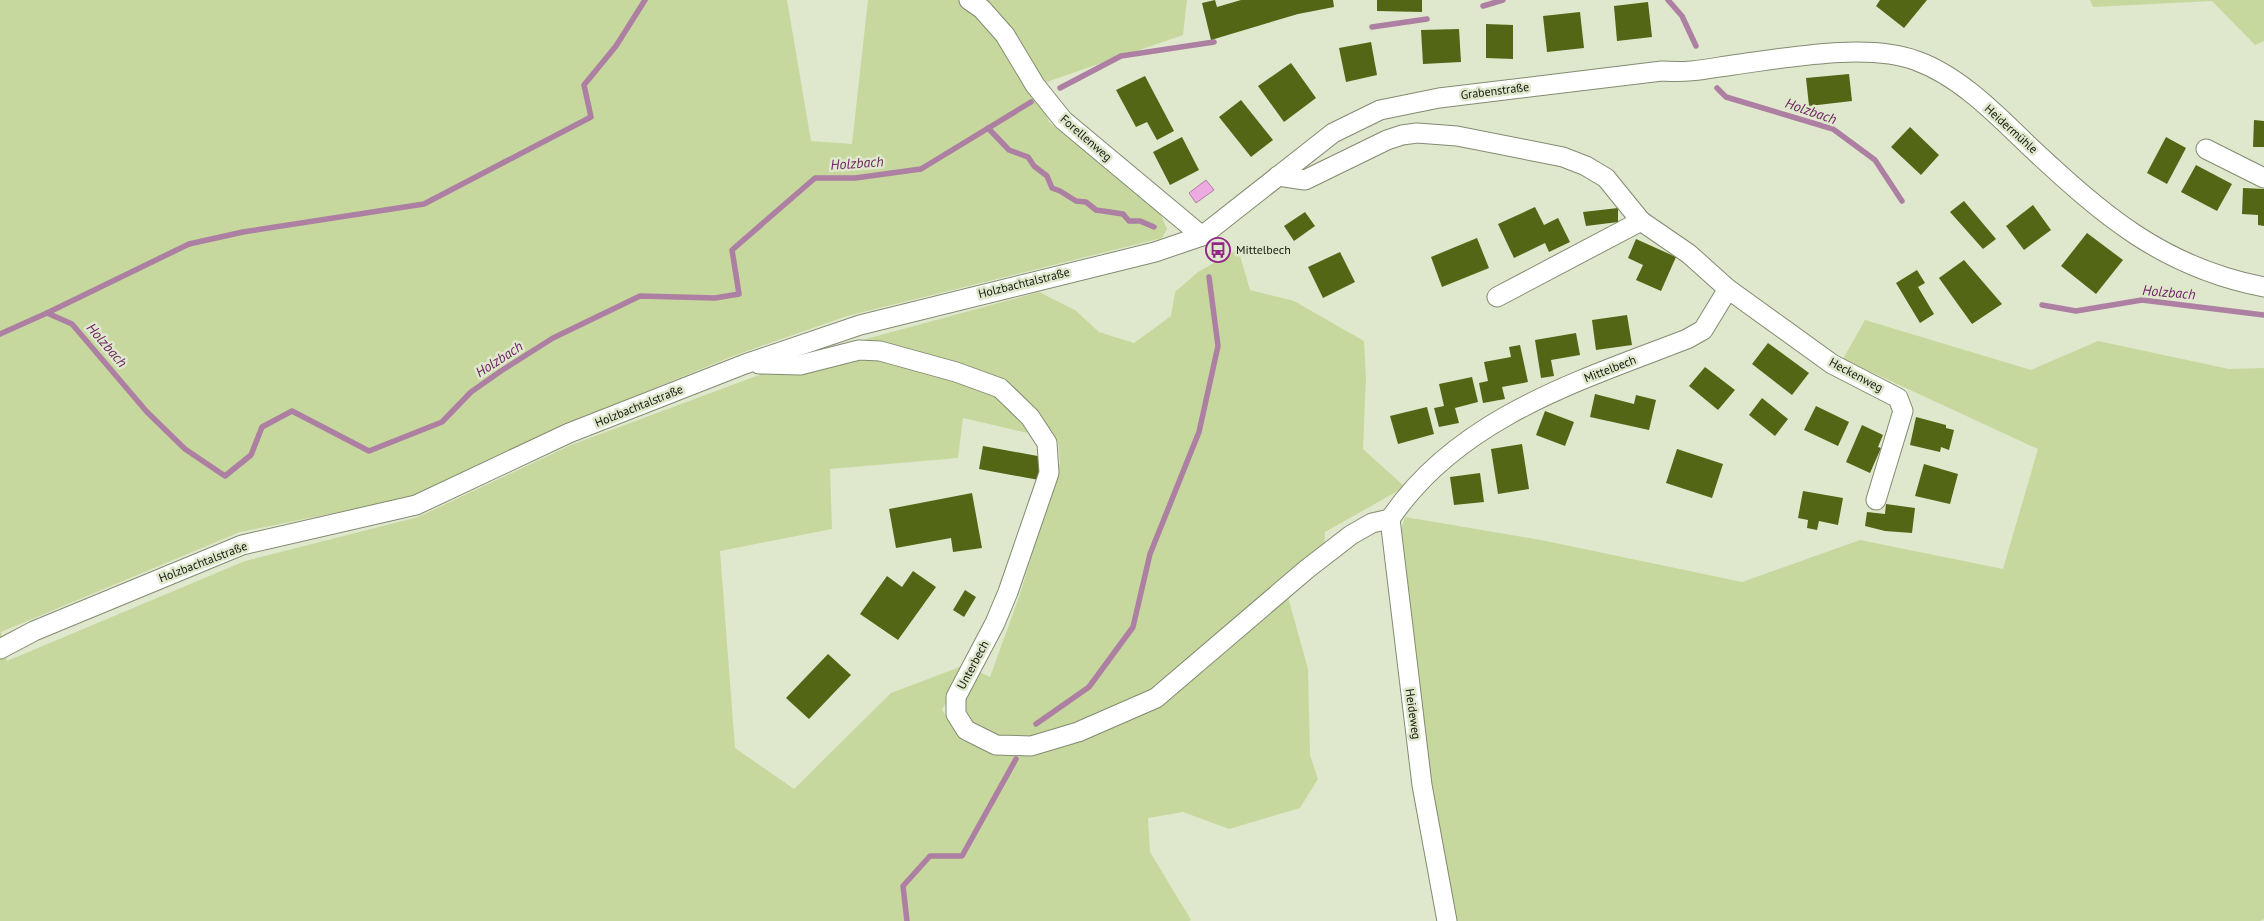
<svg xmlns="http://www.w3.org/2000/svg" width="2264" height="921" font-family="'PT Sans',sans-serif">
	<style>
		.green { fill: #c6d89e; fill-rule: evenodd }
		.water { fill: #eeabe2; stroke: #ad7fa2 }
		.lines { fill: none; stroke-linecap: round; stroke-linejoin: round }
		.stream { stroke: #ad7fa2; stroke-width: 5.5 }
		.building { fill: #536616 }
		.minor-casing { stroke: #828b71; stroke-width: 21 }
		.minor { stroke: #fff; stroke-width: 19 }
		.labels { text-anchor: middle; stroke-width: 5; stroke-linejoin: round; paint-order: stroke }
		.street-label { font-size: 12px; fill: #15180e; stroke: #dfe8cc }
		.poi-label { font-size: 12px; fill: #15180e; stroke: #dfe8cc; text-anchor: start }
		.water-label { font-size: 14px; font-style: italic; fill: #702466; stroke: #dfe8cc }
	</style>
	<rect width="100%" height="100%" fill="#dfe8cc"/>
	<g class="green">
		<path d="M0,0H787L811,141L852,144L868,0H1187L1183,35L1035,86L1049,122L1161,215L1167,229L1162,238L847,316L733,356L567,424L413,497L240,532L1,632L7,661L245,561L418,517L571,445L751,378L866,339L1039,292L1075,310L1099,332L1134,343L1171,316L1175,292L1198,272L1238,249L1250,290L1294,301L1364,341L1366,378L1363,449L1405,487L1325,532L1323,567L1288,597L1308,669L1310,755L1318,779L1300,808L1229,829L1183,812L1148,818L1150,852L1191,920L1189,921H0ZM963,418L1058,440L1060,463L1019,597L990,677L977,671C973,680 965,691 963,700C960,725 988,733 1006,741L1002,756L961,740L942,710L965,665L891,693L794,789L735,748L720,551L832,529L830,469L958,458Z"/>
		<path d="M2090,0H2264V41L2255,45L2212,1L2093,7Z"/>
		<path d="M1865,320L2031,370L2098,341L2229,369L2264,368V919L2260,921H1455L1430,787L1400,533L1405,517L1541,540L1742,582L1860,540L2003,569L2038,449L1843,359Z"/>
	</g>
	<path class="water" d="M1206,180L1214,190L1196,203L1189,193Z"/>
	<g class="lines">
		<g class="stream">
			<path d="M1668,0L1682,16L1696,46"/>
			<path d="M1483,6L1503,0"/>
			<path d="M1372,27L1427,19"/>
			<path d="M1060,88L1121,56L1214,42"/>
			<path d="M1717,88L1726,97L1833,129L1875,160L1902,201"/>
			<path d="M988,128L1009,150L1028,157L1034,166L1047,176L1052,188L1060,191L1076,201L1086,202L1096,210L1123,214L1129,221H1140L1154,227"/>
			<path d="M2042,305L2076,311L2142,300L2264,315"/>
			<path d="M47,313L189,244L243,232L424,204L591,117L584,85L616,46L645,0"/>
			<path d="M0,334L47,313L72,324L147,412L185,449L225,476L251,455L262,427L292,411L369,451L442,422L471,392L501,371L553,338L640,296L715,298L739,294L732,250L815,178H855L921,169L1031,102"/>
			<path d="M1036,724L1089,687L1133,627L1150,554L1199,432L1218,346L1209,277"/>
			<path d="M907,921L903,886L930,856H962L1016,759"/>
		</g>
	</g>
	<g class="building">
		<path d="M1215,0L1217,7L1241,0H1333L1334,7L1298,14L1211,40L1202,3Z"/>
		<path d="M1377,0H1422V12L1377,11Z"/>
		<path d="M1880,0H1927L1904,28L1876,6Z"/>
		<path d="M1648,2L1652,37L1617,41L1614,6Z"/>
		<path d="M1580,12L1584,48L1547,52L1543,16Z"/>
		<path d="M1486,24L1513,25V59L1486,58Z"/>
		<path d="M1459,29L1461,62L1423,64L1421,30Z"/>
		<path d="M1371,42L1377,75L1346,82L1339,48Z"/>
		<path d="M1291,63L1316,98L1284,122L1258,86Z"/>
		<path d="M1849,74L1852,101L1809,106L1806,78Z"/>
		<path d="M1145,76L1174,131L1157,140L1147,122L1136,127L1116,90Z"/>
		<path d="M1241,100L1273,140L1251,157L1219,117Z"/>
		<path d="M2254,120L2264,121V147H2253Z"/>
		<path d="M1910,127L1939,155L1921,175L1891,147Z"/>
		<path d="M1182,137L1199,170L1170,185L1153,152Z"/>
		<path d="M2166,137L2186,148L2167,184L2147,173Z"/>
		<path d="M2196,165L2232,184L2217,211L2181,192Z"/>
		<path d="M2243,188L2264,189V226L2258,225V215L2242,214Z"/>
		<path d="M1964,201L1996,239L1983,249L1950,212Z"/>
		<path d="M2033,205L2051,230L2024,250L2006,226Z"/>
		<path d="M1535,207L1544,225L1558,218L1570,242L1549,252L1545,243L1514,258L1498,224Z"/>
		<path d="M1618,208V222L1586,226L1583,212Z"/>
		<path d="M1305,212L1315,226L1294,241L1284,226Z"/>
		<path d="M2087,233L2123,260L2096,294L2061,266Z"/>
		<path d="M1477,238L1489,268L1442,287L1431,257Z"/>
		<path d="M1636,239L1676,257L1661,291L1636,280L1643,265L1628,258Z"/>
		<path d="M1340,252L1355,282L1323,298L1308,267Z"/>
		<path d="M1964,260L2002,304L1972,324L1939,278Z"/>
		<path d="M1917,270L1925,283L1918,287L1934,314L1920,323L1896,283Z"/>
		<path d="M1627,315L1632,345L1596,350L1592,320Z"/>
		<path d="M1576,333L1580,355L1551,360L1554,376L1541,378L1535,340Z"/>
		<path d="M1768,343L1809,373L1792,395L1752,364Z"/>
		<path d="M1520,345L1528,382L1502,387L1505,399L1483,403L1479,383L1488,381L1484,362L1511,357L1509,347Z"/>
		<path d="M1705,367L1735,390L1718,410L1689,386Z"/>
		<path d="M1472,377L1478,402L1455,408L1459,423L1439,427L1434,408L1444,406L1439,384Z"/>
		<path d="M1595,394L1634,404L1636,395L1656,400L1649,430L1590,417Z"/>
		<path d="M1762,398L1788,419L1775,436L1749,415Z"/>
		<path d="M1816,406L1849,422L1838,446L1804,430Z"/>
		<path d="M1427,407L1434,434L1398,444L1390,416Z"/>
		<path d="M1545,411L1574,422L1565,446L1536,435Z"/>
		<path d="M1916,417L1946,425V428L1954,430L1949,450L1941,447L1940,452L1910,445Z"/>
		<path d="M1862,425L1883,435L1878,447L1881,448L1870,473L1846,462Z"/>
		<path d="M1522,444L1529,489L1498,494L1491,449Z"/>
		<path d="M983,446L1043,457L1039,480L979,469Z"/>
		<path d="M1677,449L1723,464L1712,498L1666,483Z"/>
		<path d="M1924,464L1958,474L1950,504L1915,496Z"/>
		<path d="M1480,473L1484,502L1454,505L1450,477Z"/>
		<path d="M1803,491L1843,498L1838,525L1819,521L1817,530L1807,528L1808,520L1798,518Z"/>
		<path d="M972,493L982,548L953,552L951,538L896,548L889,509Z"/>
		<path d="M1886,504L1915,508L1912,533L1885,531L1865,526L1867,512L1885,514Z"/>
		<path d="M913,571L936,587L898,640L860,614L887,576L902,587Z"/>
		<path d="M965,590L976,597L964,617L953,610Z"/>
		<path d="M828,654L851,675L809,719L786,698Z"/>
	</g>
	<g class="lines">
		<defs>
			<g id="minor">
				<path d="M969,0L982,9L1005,35L1035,85L1063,120L1202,236"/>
				<path d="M2206,149L2264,178"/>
				<path d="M1278,176L1305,180L1387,140L1402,135L1417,133L1457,136L1563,157L1586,166L1606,178L1641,221"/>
				<path d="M1497,297L1641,221L1689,254L1728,289L1832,364L1898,398L1903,411L1876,500"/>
				<path d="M759,364L800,365L859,350L880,351L956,372L1000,388L1030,417L1047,443L1049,473L1008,592L995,623L956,697V714L966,730L996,745L1031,746L1078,732L1156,698L1307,569L1351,535L1372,523L1390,519"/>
				<path d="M0,649L34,631L242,545L416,505L569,433L745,364L860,325L1155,252L1202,236L1333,133L1380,110L1439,98L1662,71C1691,73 1706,69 1733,65C1786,58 1868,42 1917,61C1959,76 1996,114 2028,145C2102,214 2161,267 2264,287"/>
				<path d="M1447,921L1422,785L1390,519C1458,418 1578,381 1687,339L1703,330L1728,289"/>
			</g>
		</defs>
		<use href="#minor" class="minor-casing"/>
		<use href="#minor" class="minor"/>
	</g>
	<defs>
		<symbol id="bus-ring" viewBox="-11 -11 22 22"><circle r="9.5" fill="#dfe8cc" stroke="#932687" stroke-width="1.5"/><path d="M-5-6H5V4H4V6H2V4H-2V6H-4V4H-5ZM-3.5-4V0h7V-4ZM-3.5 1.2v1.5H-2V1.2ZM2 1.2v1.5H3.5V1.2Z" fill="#932687"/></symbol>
	</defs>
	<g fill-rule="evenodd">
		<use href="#bus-ring" x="1204" y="236" width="28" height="28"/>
	</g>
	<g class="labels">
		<g class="street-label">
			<text transform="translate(1495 91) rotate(-7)" y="4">Grabenstraße</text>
			<text transform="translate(2011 129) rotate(42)" y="4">Heidermühle</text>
			<text transform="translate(1086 138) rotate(41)" y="4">Forellenweg</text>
			<text transform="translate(1024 283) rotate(-14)" y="4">Holzbachtalstraße</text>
			<text transform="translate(1610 369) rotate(-21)" y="4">Mittelbech</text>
			<text transform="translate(1856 375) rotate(28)" y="4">Heckenweg</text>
			<text transform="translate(639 406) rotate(-22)" y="4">Holzbachtalstraße</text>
			<text transform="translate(203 562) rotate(-21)" y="4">Holzbachtalstraße</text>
			<text transform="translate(973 665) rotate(-62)" y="4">Unterbech</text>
			<text transform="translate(1413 714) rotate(82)" y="4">Heideweg</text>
		</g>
		<g class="poi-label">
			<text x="1236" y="254">Mittelbech</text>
		</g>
		<g class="water-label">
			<text transform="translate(1811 111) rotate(19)" y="5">Holzbach</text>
			<text transform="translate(857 163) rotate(-4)" y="5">Holzbach</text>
			<text transform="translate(2169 292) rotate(5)" y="5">Holzbach</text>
			<text transform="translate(107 345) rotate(49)" y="5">Holzbach</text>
			<text transform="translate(499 359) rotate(-33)" y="5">Holzbach</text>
		</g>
	</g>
</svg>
